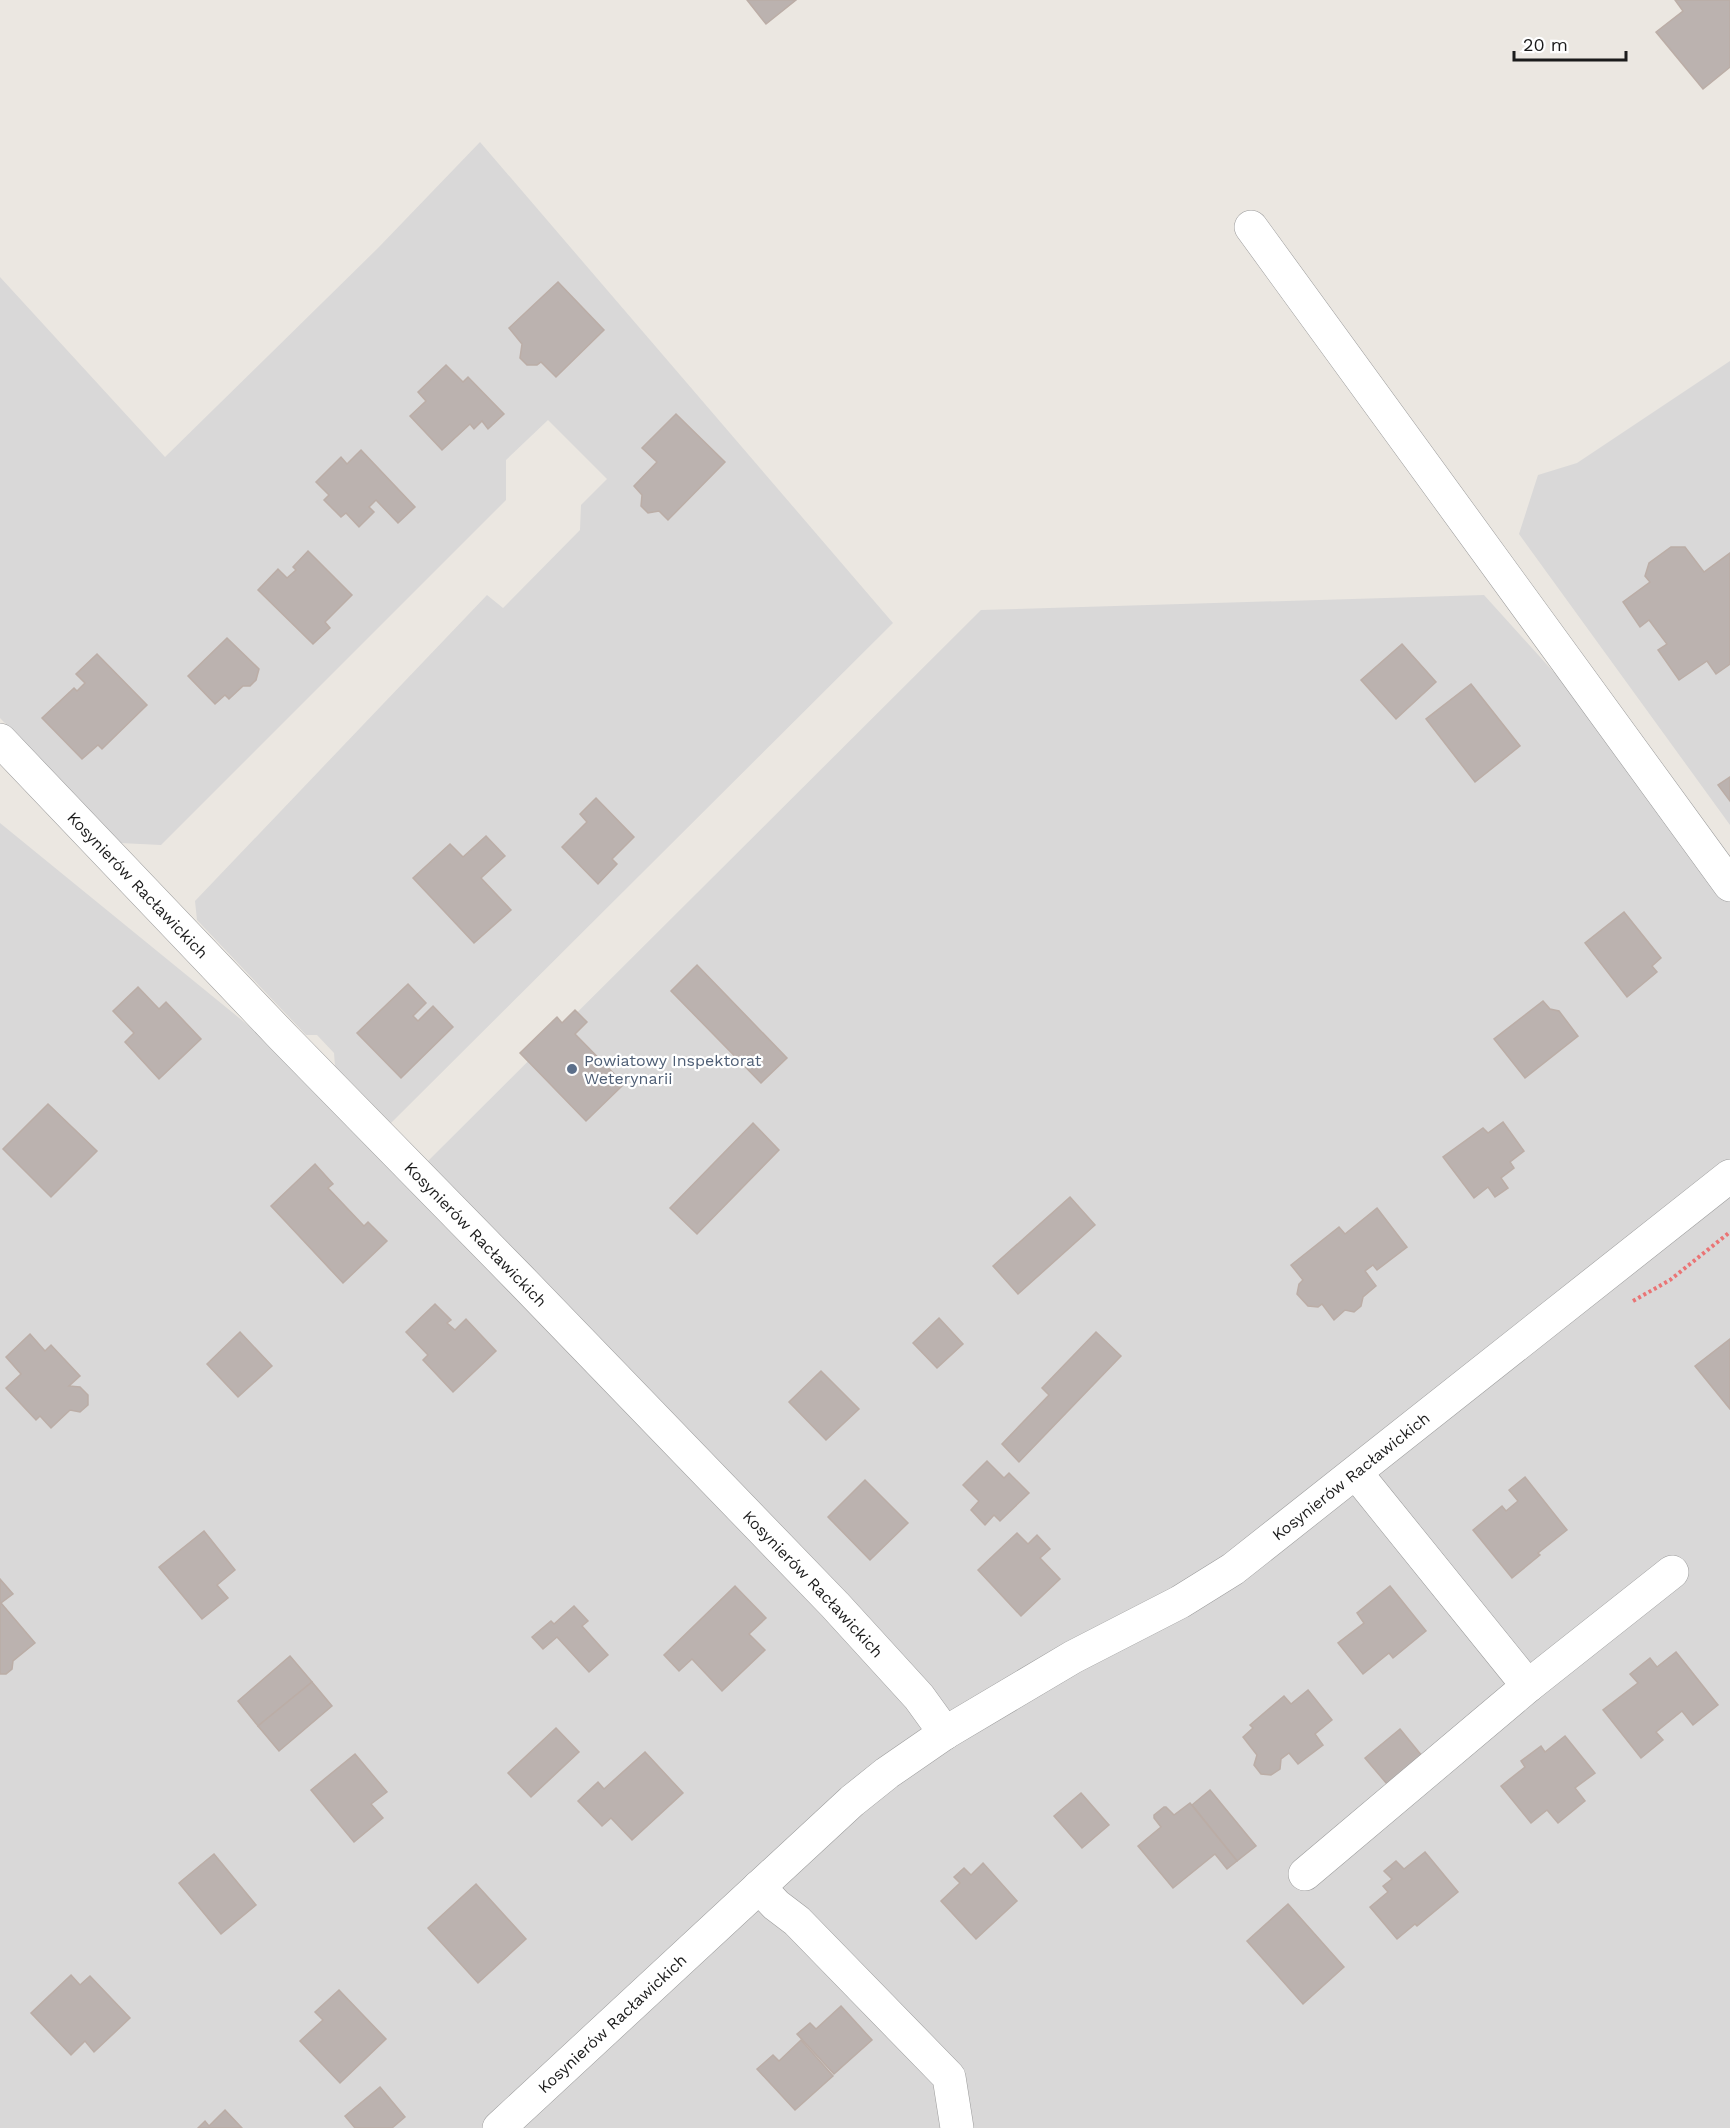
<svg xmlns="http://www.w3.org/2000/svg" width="1730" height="2128" font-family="'Work Sans',sans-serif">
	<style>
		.residential { fill: #d9d8d8 }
		.building { fill: #bbb2af; stroke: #bbada6; stroke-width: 1.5 }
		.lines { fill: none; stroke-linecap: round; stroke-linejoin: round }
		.minor-casing { stroke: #9c9c9c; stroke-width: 34 }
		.path { stroke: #ea7475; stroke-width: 4; stroke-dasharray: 3 3; stroke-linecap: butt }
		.minor { stroke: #fff; stroke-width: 33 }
		.service-dot { fill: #5c6f8a; stroke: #fff; stroke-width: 2 }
		.labels { text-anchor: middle; stroke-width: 4.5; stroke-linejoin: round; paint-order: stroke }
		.street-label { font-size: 16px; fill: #1b1b1b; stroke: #fff }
		.service-label { font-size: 16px; fill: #4e5e75; stroke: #fff; text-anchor: start }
	</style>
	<rect width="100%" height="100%" fill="#ebe7e1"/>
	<g class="residential">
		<path d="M480,142L893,623L391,1123L335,1066L334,1053L317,1035H306L197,920L195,901L487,595L503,608L580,530L581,505L607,479L548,420L506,460V500L161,845L120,843L0,718V277L165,457L378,248Z"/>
		<path d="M1730,361V825L1519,534L1538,475L1577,463Z"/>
		<path d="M1484,595L1730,867V2128H0V823L422,1167L981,610Z"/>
	</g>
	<g class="building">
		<path d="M747,0H796L766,24Z"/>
		<path d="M1675,0H1730V67L1703,89L1656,32L1683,11Z"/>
		<path d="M558,282L604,330L556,377L541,362L537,365H527L520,358L522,344L509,328Z"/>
		<path d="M446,365L463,382L468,377L504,414L488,429L482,421L474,429L470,424L442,450L410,416L426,401L418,392Z"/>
		<path d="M676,414L725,462L668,520L659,511L648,513L641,506L642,495L634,486L657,462L642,448Z"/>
		<path d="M361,450L415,507L398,523L376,500L369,507L374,512L359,527L346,513L341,517L324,500L329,495L316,482L341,457L347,464Z"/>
		<path d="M1671,547H1685L1704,572L1730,553V664L1716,674L1707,661L1679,680L1658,650L1667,644L1649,620L1640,627L1623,602L1650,582L1645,576L1649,563Z"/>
		<path d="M308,551L352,595L325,622L330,628L313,644L258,590L278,569L287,578L296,570L293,567Z"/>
		<path d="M227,638L259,669L256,680L250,686H243L229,699L225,695L215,704L188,676Z"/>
		<path d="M1402,644L1436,682L1396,719L1361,680Z"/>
		<path d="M97,654L147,705L102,749L98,745L82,759L42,718L74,688L77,691L85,683L76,674Z"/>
		<path d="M1471,684L1520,746L1475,782L1426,719Z"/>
		<path d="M1730,777V801L1718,785Z"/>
		<path d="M596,798L634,837L612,859L617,864L598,884L562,847L587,822L580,814Z"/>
		<path d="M486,836L505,856L481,878L511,910L474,943L413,878L450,844L463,857Z"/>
		<path d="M1624,912L1661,958L1652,966L1657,972L1627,997L1585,943Z"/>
		<path d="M697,965L787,1058L761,1083L671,991Z"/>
		<path d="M408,984L426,1003L413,1016L418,1021L433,1006L453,1027L401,1078L357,1033Z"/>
		<path d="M138,987L159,1009L166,1002L201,1039L159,1079L125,1042L134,1033L113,1011Z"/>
		<path d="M1543,1001L1550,1009L1559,1011L1578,1036L1525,1078L1494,1039Z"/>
		<path d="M575,1010L587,1022L575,1034L624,1084L586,1121L520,1053L557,1017L562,1023Z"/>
		<path d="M48,1104L97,1151L51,1197L3,1149Z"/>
		<path d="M1503,1122L1524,1151L1510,1162L1514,1168L1501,1178L1508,1188L1495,1197L1488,1187L1474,1198L1443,1157L1483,1128L1488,1133Z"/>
		<path d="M753,1123L779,1150L697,1234L670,1208Z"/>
		<path d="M315,1164L333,1184L328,1188L364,1226L368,1222L387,1241L343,1283L271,1206Z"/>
		<path d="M1070,1197L1095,1225L1018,1294L993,1266Z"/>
		<path d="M1377,1208L1407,1247L1377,1270L1373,1265L1365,1271L1376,1286L1363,1297L1361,1306L1354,1312L1345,1310L1334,1320L1322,1304L1318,1307L1308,1306L1297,1294L1299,1284L1303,1280L1291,1265L1339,1227L1345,1234Z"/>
		<path d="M435,1304L451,1320L447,1323L455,1330L466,1319L496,1351L453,1392L423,1360L428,1355L406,1332Z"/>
		<path d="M939,1318L963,1344L937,1368L913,1343Z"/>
		<path d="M240,1332L272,1366L238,1397L207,1364Z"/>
		<path d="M1096,1332L1121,1356L1019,1462L1002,1444L1049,1395L1042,1388Z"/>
		<path d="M30,1334L45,1351L51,1345L80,1376L69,1386L80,1387L88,1395V1405L80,1412L70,1410L51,1428L40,1416L36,1420L6,1388L21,1374L6,1357Z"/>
		<path d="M1730,1339V1409L1695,1366Z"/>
		<path d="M821,1371L859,1409L826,1440L789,1402Z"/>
		<path d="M987,1461L1004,1478L1009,1473L1029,1493L1000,1521L994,1515L985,1525L971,1510L979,1501L963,1485Z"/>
		<path d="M1525,1477L1567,1530L1538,1553L1540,1555L1512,1578L1473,1530L1502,1506L1506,1511L1518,1501L1509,1490Z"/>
		<path d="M865,1480L908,1523L870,1560L828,1517Z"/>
		<path d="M204,1531L235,1570L217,1585L228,1598L202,1619L159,1567Z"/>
		<path d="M1017,1533L1028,1544L1037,1535L1050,1549L1040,1558L1060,1579L1021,1616L978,1570Z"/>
		<path d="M0,1579L13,1594L1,1603L35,1643L13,1661L12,1669L6,1674H0Z"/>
		<path d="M735,1586L766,1618L749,1634L765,1650L722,1691L692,1659L679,1671L664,1655Z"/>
		<path d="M1390,1586L1426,1631L1393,1658L1389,1653L1363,1674L1338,1643L1364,1623L1357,1613Z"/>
		<path d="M574,1606L588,1621L582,1626L608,1655L589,1672L557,1637L543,1649L532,1637L551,1621L554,1624Z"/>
		<path d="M1676,1652L1718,1705L1693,1725L1682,1711L1656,1732L1663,1740L1641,1758L1603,1710L1638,1683L1630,1674L1650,1658L1657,1667Z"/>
		<path d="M290,1656L312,1682L258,1726L238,1701Z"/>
		<path d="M312,1682L332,1706L279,1751L258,1726Z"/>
		<path d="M1308,1690L1332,1720L1315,1734L1323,1745L1298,1764L1289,1753L1281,1759L1280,1769L1271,1775L1261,1774L1254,1765L1257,1755L1243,1737L1253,1728L1250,1725L1284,1696L1291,1704Z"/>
		<path d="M556,1728L579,1752L531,1797L508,1773Z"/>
		<path d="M1400,1729L1422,1756L1387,1784L1365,1758Z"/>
		<path d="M1565,1736L1595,1773L1575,1788L1585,1801L1558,1823L1547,1810L1531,1823L1501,1786L1525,1767L1521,1761L1541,1746L1545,1752Z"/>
		<path d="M645,1752L683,1793L632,1840L611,1818L602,1826L578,1801L598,1782L604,1789Z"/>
		<path d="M355,1754L387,1792L371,1804L383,1818L354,1842L311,1790Z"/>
		<path d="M1210,1790L1256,1846L1237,1861L1192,1805Z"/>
		<path d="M1081,1793L1109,1825L1082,1848L1054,1816Z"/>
		<path d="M1190,1803L1237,1861L1227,1869L1215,1854L1173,1888L1138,1846L1161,1827L1154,1818V1815L1164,1807H1166L1174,1815Z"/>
		<path d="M1425,1852L1458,1892L1417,1926L1415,1924L1397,1939L1370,1907L1388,1892L1383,1886L1392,1879L1384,1871L1396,1861L1404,1869Z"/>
		<path d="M214,1854L256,1905L221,1934L179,1883Z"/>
		<path d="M983,1863L1017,1901L976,1939L941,1901L960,1883L954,1877L964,1868L971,1875Z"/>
		<path d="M476,1884L526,1939L478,1983L428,1928Z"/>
		<path d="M1288,1904L1344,1967L1303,2004L1247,1941Z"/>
		<path d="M71,1975L80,1985L90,1976L130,2018L94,2052L85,2041L71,2055L31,2013Z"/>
		<path d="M339,1990L386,2039L340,2083L300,2041L323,2020L315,2012Z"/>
		<path d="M841,2006L872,2040L834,2074L797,2034L810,2023L816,2029Z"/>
		<path d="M801,2040L833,2076L795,2110L757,2069L773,2055L779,2061Z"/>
		<path d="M380,2087L405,2117L392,2128H355L345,2116Z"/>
		<path d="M225,2110L242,2128H198L205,2121L209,2126Z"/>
	</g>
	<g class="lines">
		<defs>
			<g id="minor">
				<path d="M1251,227L1730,885"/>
				<path id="s1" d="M0,740L282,1036L521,1280L835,1605L919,1697L945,1733"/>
				<path d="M1356,1473L1528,1686"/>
				<path d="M1305,1874L1528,1686L1672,1572"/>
				<path d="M759,1887L776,1905L797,1921L949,2077L957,2128"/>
				<path id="s2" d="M499,2128L852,1801L887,1773L945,1733L1073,1657L1180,1602L1233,1569L1730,1176"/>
			</g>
		</defs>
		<use href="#minor" class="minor-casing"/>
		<path class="path" d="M1633,1301L1670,1280L1730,1232"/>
		<use href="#minor" class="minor"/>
	</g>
	<circle class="service-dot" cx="572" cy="1069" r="6"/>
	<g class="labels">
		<g class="street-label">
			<text dy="6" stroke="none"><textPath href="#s1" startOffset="200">Kosynierów Racławickich</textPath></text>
			<text dy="6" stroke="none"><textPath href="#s1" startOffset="686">Kosynierów Racławickich</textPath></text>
			<text dy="6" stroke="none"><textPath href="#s2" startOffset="1078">Kosynierów Racławickich</textPath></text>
			<text dy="6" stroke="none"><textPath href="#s1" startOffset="1172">Kosynierów Racławickich</textPath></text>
			<text dy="6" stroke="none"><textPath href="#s2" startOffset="154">Kosynierów Racławickich</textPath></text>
		</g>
		<g class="service-label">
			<text x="584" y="1066">Powiatowy Inspektorat<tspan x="584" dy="18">Weterynarii</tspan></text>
		</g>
	</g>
	<path d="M1514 51v9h112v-9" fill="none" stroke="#1b1b1b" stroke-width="3"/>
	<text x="1523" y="51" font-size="18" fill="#1b1b1b" stroke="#ffffff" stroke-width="4.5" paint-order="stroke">20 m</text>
</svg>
